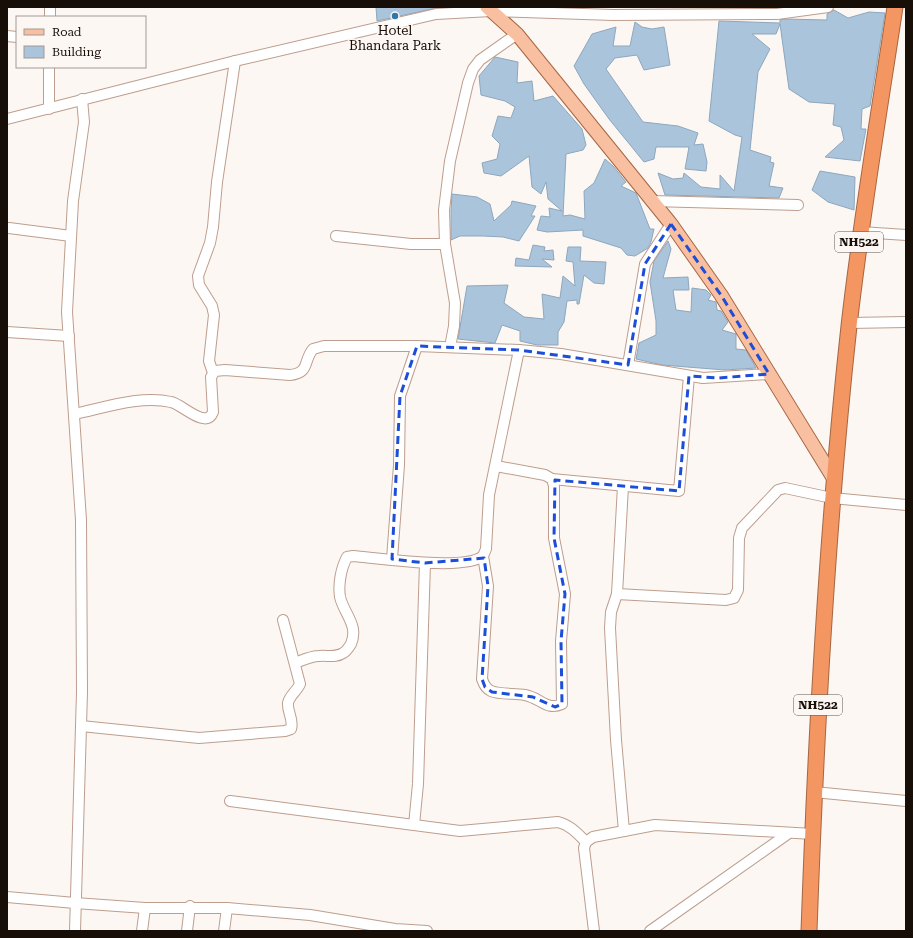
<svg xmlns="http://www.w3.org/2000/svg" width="913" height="938" font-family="'Roboto Serif',serif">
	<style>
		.building { fill: #aac4db; stroke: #8da7bd }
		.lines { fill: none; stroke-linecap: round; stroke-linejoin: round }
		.minor-casing { stroke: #bd9e8e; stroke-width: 12 }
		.major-casing { stroke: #a66642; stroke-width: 15 }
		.highway-casing { stroke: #a66642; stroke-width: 17 }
		.minor { stroke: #fff; stroke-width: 10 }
		.major { stroke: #f8c0a1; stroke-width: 13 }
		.highway { stroke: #f39662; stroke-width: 15 }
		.marked { fill: none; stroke: #1d4ed8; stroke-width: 3; stroke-dasharray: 8 5; stroke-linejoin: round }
		.poi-dot { fill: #3177ac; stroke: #fdf7f3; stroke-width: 1.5 }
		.labels { text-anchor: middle; stroke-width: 3.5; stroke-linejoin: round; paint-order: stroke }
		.shield { fill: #fdf7f3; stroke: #5d544e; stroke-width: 1 }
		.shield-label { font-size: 12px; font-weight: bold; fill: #180e08 }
		.poi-label { font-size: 13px; fill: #180e08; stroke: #fdf7f3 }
	</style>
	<rect width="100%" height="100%" fill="#fdf7f3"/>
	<g class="building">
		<path d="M376,7H441L377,21Z"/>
		<path d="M834,10L848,18L869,12L885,13L870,106L862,109L861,129H866L860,161L825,157L844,140L841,127L833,125L835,104L809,102L789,89L780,24L776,34H752L770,49L758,72L750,150L771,157L770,162L774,163L769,186L783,188L779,198L665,195L658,173L673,179L683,178L684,173L701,187L720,189V175L734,191L742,137L735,135L709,121L719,21L780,23V20L785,19L827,20V14Z"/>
		<path d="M635,22L642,27L652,29L664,27L670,65L644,70L637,55L615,58L606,69L643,122L678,126L698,133L694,145L703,144L707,162L706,171L685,169L689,147H656L654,159L644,162L609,119L584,84L574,66L592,34L616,27L613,46H630Z"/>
		<path d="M495,57L518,62L517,83L532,81L534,101L553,96L582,129L586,145L583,150L566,154L563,216L570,215L585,219L584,191L594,183L605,159L613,166L626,182L621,186L636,193L650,229H654L651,242L648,248L635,256L627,255L621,248L583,236V230L547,232L537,230L541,216L550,217L549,208L562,211L548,199L546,182L541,194L532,187L529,156L501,176L484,173L482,163L497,159L500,144L492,136L498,116L511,118L515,107L505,101L481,95L479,76Z"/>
		<path d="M820,171L855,177L854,210L828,202L812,190Z"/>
		<path d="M452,194L477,197L490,204L494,221L511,205L512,201L536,206L531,216H535L519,241L503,237L483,236H460L451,240V211Z"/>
		<path d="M668,241L671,249L663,278L688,277L689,290H673L676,310L691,312L692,288L706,290L711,295L708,300L716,302L717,310L721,311L728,322L722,330L736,334V349L746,350L756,368L725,370L662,365L636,359L639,343L656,335V321L650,282L654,261Z"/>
		<path d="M533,245L545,247L544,251L553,250L554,260L542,259L552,267L515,266L516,258L529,260Z"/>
		<path d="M568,247H581L580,261L606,262L604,284L594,283L584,275L579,304H577V300L567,301L564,322L558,332V345H537L520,341V331L502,325L495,343L458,339L467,286L508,285L504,303L524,317L544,319L542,294L560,298L563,276L575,286L573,262L566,261Z"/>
	</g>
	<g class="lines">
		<defs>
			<g id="minor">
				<path d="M50,17V7"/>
				<path d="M7,36L17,37"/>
				<path d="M49,109V67"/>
				<path d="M7,119L235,61L436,14L491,11L613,15L777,14L828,7"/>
				<path d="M651,201L798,205"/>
				<path d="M9,228L71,236"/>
				<path d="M861,232L906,235"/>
				<path d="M336,236L411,244H445"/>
				<path d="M849,323L906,322"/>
				<path d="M7,332L69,336"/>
				<path d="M450,347L454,326L455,303L445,244L444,210L450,161L468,83L473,69L480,60L517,34"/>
				<path d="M628,365L645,264L671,224"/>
				<path d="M213,373L209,361L214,315L212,306L199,285L198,276L210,243L213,227L217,182L235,61"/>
				<path d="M74,414C104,408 140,395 171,402C182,404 206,430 213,412L211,377L215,371L225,370L290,375C310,373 303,361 313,349L324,346H417L519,350L561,354L703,378L769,374"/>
				<path d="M552,479L679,491L689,376"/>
				<path d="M623,486L617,594L611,612L610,628L616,740L624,831"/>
				<path d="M483,556L488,586L482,679C484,685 486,689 491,691C501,695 515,693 525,695C541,698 546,711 562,704L561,641L565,594L554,538V486L552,479L545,475L496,466"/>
				<path d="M392,559L399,465L400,396L417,346"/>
				<path d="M617,594L726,600L734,598L738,590L739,538L742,528L778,490L785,488L832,498L906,505"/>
				<path d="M295,663C303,660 311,656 319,656C327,655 336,658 343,653C347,651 349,647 351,644C359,625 344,614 340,597C338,585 341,568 347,557L353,556C379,558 465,571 483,556L486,549L489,495L519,350"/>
				<path d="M81,726L199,738L285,731L291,729C294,719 287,712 288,703C289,696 297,691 300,684L283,620"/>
				<path d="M814,792L906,801"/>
				<path d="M230,801L460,831L558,822C570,825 577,833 586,842"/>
				<path d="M414,825L418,784L425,563"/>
				<path d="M7,897L75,903L145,908H227L310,915L395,929L427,931"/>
				<path d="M75,931L82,692L81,520L67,312L73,201L84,122L82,99"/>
				<path d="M142,931L145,908"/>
				<path d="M187,931L190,906"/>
				<path d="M224,931L227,908"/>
				<path d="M594,931L584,848L586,842L593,837L655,825L813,834"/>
				<path d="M650,931L789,833"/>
			</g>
			<path id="major" d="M487,7L517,34L671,224L721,295L834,479"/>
			<path id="highway" d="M809,931C816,729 827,527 849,326C861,219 879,113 895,7"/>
		</defs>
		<use href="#minor" class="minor-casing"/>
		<use href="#major" class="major-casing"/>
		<use href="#highway" class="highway-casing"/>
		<use href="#minor" class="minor"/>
		<use href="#major" class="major"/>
		<use href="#highway" class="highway"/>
	</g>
	<path class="marked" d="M671,224L721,295L769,374L718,378L689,376L679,491L555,480L554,538L565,594L561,641L562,704L555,707L533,697L492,692L485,687L482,679L488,586L484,558L425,563L392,559L400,396L417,346L519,350L628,365L645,264Z"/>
	<circle class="poi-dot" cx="395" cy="16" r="4"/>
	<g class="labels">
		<g class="shield">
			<rect x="835" y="232" width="48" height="20" rx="3"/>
			<rect x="794" y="695" width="48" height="20" rx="3"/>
		</g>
		<g class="shield-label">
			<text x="859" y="246">NH522</text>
			<text x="818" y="709">NH522</text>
		</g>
		<g class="poi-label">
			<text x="395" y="35">Hotel<tspan x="395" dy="15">Bhandara Park</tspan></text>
		</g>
	</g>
	<rect width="913" height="938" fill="none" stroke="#180e08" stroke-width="16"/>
	<rect x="16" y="16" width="130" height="52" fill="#fdf7f3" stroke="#a19a95"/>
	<rect x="24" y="29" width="20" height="6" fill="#f8c0a1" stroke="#a19a95"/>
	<text x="52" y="36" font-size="12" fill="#180e08">Road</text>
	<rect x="24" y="46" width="20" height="12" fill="#aac4db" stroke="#a19a95"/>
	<text x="52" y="56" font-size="12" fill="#180e08">Building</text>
</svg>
